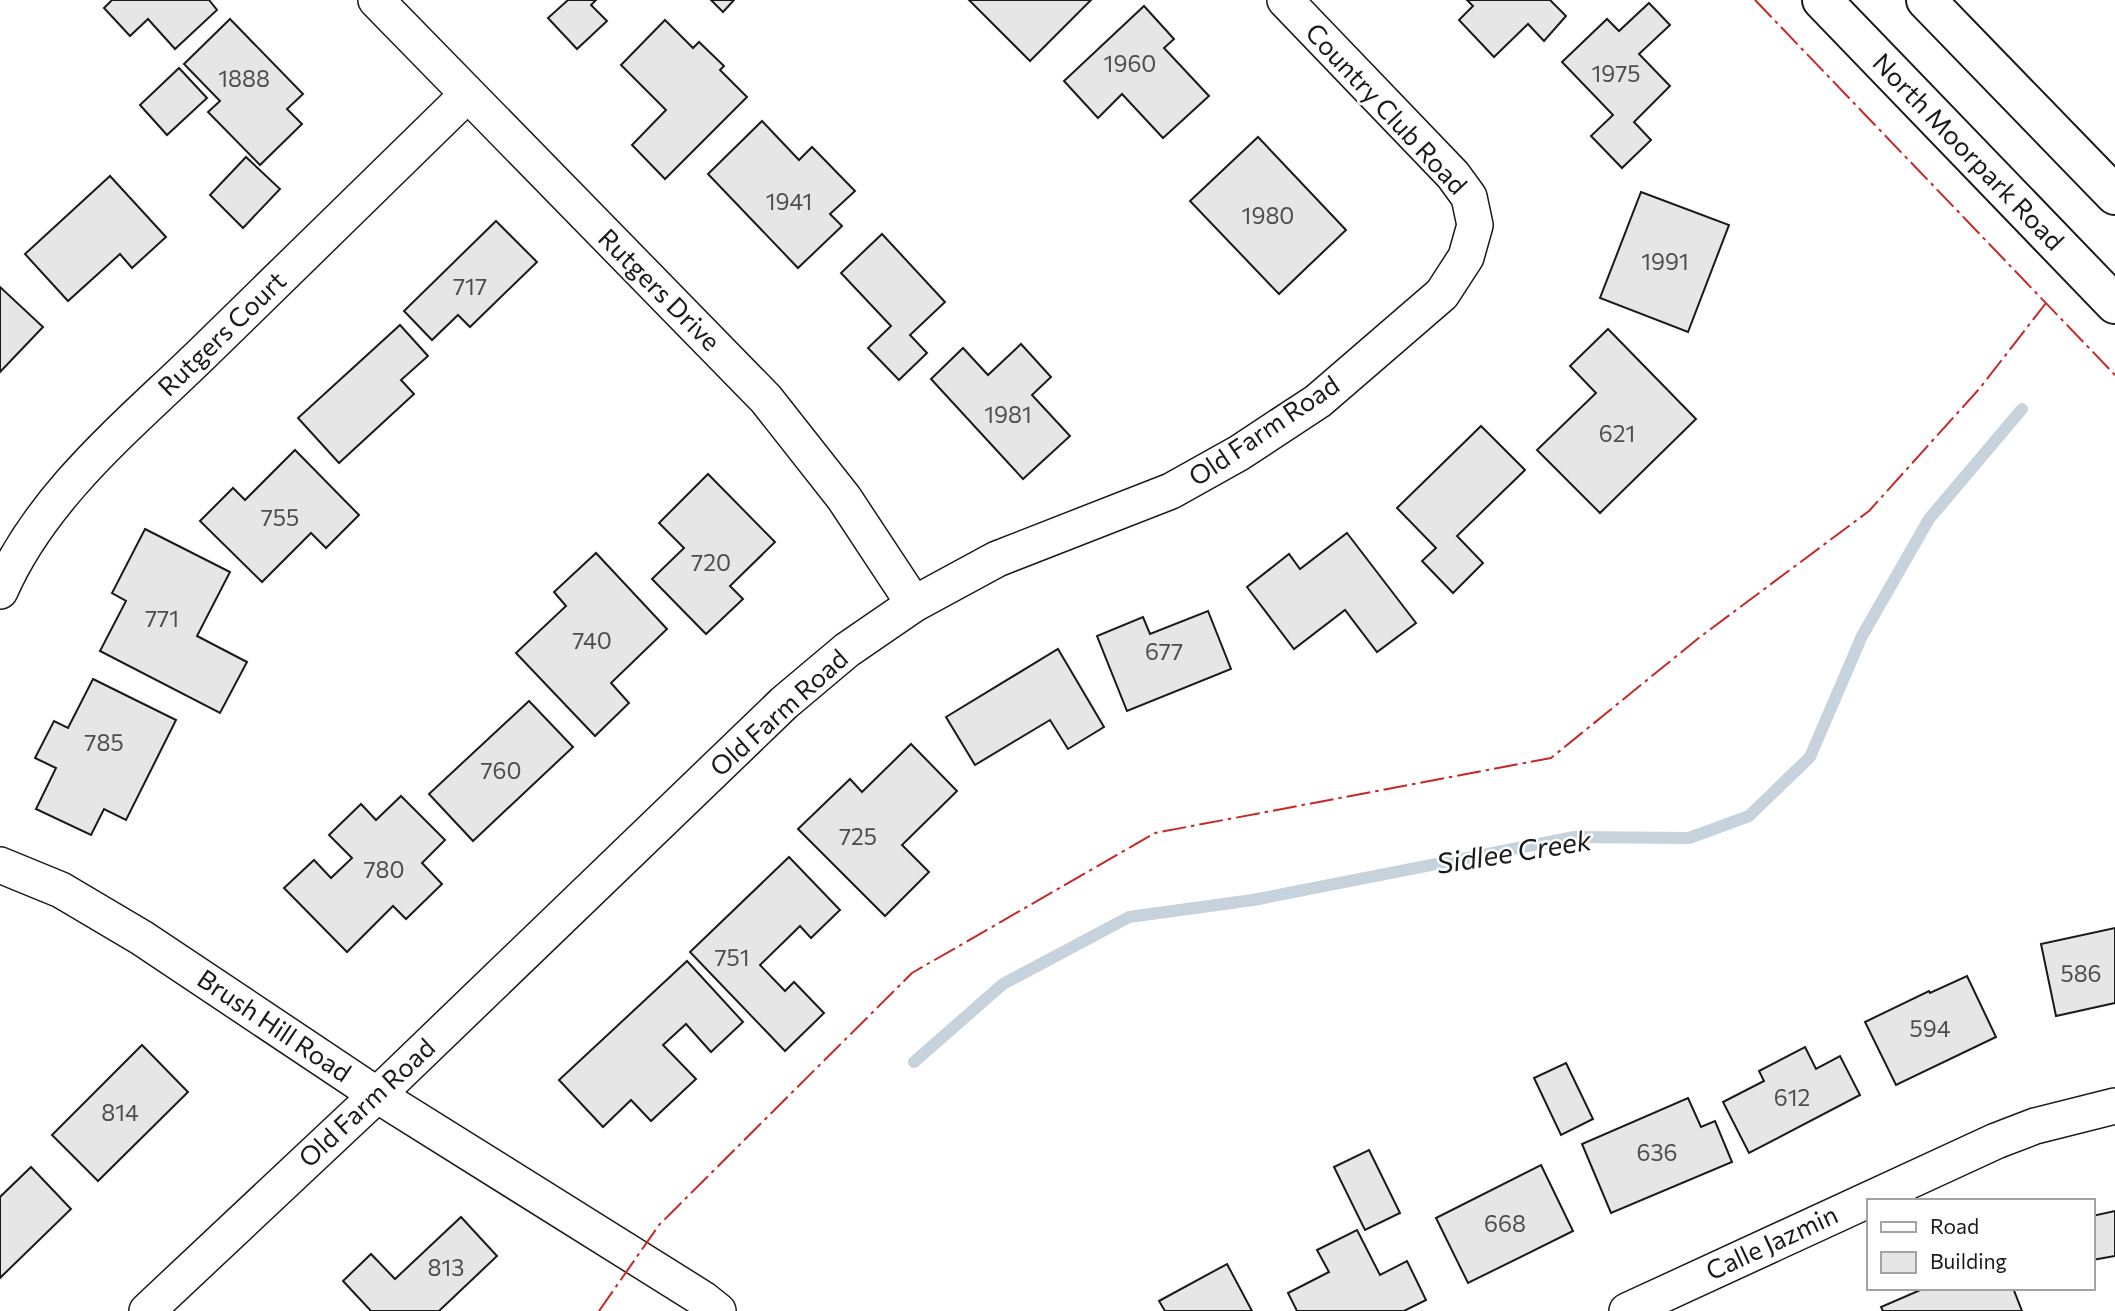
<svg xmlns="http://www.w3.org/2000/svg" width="2115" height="1311" font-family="Commissioner,sans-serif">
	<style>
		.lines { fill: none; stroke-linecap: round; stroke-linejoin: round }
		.stream { stroke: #c6d2dc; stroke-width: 12 }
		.building { fill: #e6e6e6; stroke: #1a1a1a; stroke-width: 2 }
		.minor-casing { stroke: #1a1a1a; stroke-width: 38 }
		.secondary-casing { stroke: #1a1a1a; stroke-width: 42 }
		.minor { stroke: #fff; stroke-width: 35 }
		.secondary { stroke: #fff; stroke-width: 38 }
		.power { stroke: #c62828; stroke-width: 2; stroke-dasharray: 24 5 3.5 5; stroke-linecap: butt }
		.labels { text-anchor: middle; stroke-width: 5; stroke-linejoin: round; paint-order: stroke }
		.number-label { font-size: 23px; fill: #4d4d4d }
		.street-label { font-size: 26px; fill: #1a1a1a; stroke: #fff }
		.water-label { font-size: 28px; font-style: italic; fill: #1a1a1a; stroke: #fff }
	</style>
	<rect width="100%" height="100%" fill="#fff"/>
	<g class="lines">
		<path class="stream" d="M914,1062L1003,984L1129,917L1253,900L1574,837L1689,838L1749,816L1810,757L1862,636L1929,519L2022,409"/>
	</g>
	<g class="building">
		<path d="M112,0H209L217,10L175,49L148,19L130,36L104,8Z"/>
		<path d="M568,0H596L591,5L607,21L577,49L548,18Z"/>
		<path d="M711,0H734L723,12Z"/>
		<path d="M969,0H1091L1030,61Z"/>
		<path d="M1467,0H1550L1566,16L1544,41L1528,24L1494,57L1459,20L1473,6Z"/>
		<path d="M1649,3L1670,25L1639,54L1670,86L1634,122L1651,140L1622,168L1591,136L1613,115L1562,62L1607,19L1619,31Z"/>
		<path d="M1144,6L1174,39L1164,48L1209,96L1163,138L1122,94L1098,118L1064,81Z"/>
		<path d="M230,19L303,94L287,109L302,124L260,165L208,112L220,101L184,64Z"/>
		<path d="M665,20L693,48L699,42L724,66L720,70L747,97L665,179L632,145L666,110L621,65Z"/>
		<path d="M179,68L207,98L167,135L140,105Z"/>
		<path d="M762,121L799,160L812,147L855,191L830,214L842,226L798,268L708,174Z"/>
		<path d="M1258,137L1346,230L1279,294L1190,201Z"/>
		<path d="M246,157L280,189L243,228L210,195Z"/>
		<path d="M110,176L166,237L132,268L120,254L68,301L25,254Z"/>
		<path d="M1641,192L1729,225L1688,332L1600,298Z"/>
		<path d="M496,221L537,262L470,327L458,315L432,340L404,311Z"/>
		<path d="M882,234L945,302L910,335L927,353L899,380L868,348L891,326L841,273Z"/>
		<path d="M0,287L43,327L0,372Z"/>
		<path d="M400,325L428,356L401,380L414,394L339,463L298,418Z"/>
		<path d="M1608,329L1696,419L1600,513L1537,450L1596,393L1570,366Z"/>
		<path d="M1021,344L1051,377L1032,395L1070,436L1023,479L931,379L963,348L988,375Z"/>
		<path d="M1481,426L1525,470L1457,536L1483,563L1453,593L1422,561L1436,548L1397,508Z"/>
		<path d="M295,450L359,515L326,548L311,533L262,582L200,521L233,488L245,500Z"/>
		<path d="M708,474L775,542L730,586L743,599L706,634L652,579L684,548L659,523Z"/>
		<path d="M145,529L230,572L197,636L247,662L220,713L100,651L126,601L112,593Z"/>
		<path d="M1347,533L1416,623L1377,652L1345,610L1294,649L1247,587L1289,554L1300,569Z"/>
		<path d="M596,553L667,629L611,683L629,703L595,736L516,653L566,606L554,592Z"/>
		<path d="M1208,611L1231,669L1127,711L1097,636L1143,617L1150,634Z"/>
		<path d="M1058,649L1104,727L1068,749L1050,720L975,765L946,717Z"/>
		<path d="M93,679L176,720L126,820L104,809L91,835L36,809L56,768L35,758L54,721L68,728Z"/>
		<path d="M529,701L573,747L473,841L429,794Z"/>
		<path d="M911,744L957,791L902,845L929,872L885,916L798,829L850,779L862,792Z"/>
		<path d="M401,796L445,840L422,863L442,884L406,919L393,906L347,952L284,888L314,860L331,878L352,858L329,835L361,804L376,820Z"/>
		<path d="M789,857L840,910L811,938L800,926L760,965L785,991L794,982L824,1013L785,1051L690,952Z"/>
		<path d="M2115,928V1003L2056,1016L2041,944Z"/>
		<path d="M687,961L743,1022L711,1052L686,1024L663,1045L696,1079L651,1121L631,1100L603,1127L559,1080Z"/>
		<path d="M1967,976L1996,1037L1896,1085L1865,1022L1929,991L1930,993Z"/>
		<path d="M142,1045L188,1092L98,1181L52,1135Z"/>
		<path d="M1805,1047L1816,1069L1840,1056L1860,1095L1749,1153L1723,1102L1764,1081L1759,1071Z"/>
		<path d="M1566,1063L1593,1119L1561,1135L1534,1078Z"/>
		<path d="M1688,1098L1701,1127L1715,1121L1732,1162L1611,1213L1582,1144Z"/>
		<path d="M1369,1150L1400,1213L1365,1230L1334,1167Z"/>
		<path d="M1541,1165L1573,1231L1468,1283L1436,1218Z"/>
		<path d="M31,1167L71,1209L0,1278V1197Z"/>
		<path d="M2115,1211V1256L2092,1260V1216Z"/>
		<path d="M461,1217L497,1256L439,1311H371L343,1281L371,1254L395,1279Z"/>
		<path d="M1357,1230L1380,1275L1407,1261L1426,1300L1404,1311H1297L1288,1293L1329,1272L1317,1250Z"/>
		<path d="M1227,1264L1252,1311H1165L1159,1301Z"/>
		<path d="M1925,1288H2013L2022,1311H1883L1881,1307Z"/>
	</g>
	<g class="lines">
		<defs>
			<g id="minor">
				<path d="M376,0L766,399L844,498L914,604"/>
				<path d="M0,591C42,495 128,426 202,354C290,268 379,181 467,95"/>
				<path d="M0,865L61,890L142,938L377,1095L703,1299L718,1311"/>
				<path d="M147,1311L377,1095L784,703L847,650L914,604L997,559L1171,491L1239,453L1318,401L1442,294L1466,257L1475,225L1469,197L1453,175L1285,0"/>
				<path d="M1627,1311L1996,1141L2035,1126L2115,1106"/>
			</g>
			<g id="secondary">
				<path d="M1822,0L2115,304"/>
				<path d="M1926,0L2115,195"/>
			</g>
		</defs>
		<use href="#minor" class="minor-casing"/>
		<use href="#secondary" class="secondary-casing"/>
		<use href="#minor" class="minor"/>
		<use href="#secondary" class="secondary"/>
		<g class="power">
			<path d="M1755,0L2115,375"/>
			<path d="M599,1311L659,1225L912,973L1155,833L1551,758L1700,637L1869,511L1980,388L2046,303"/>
		</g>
	</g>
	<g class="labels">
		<g class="number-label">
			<text x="1130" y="72">1960</text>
			<text x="1616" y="82">1975</text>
			<text x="244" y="87">1888</text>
			<text x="789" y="210">1941</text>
			<text x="1268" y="224">1980</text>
			<text x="1665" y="270">1991</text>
			<text x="470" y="295">717</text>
			<text x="1008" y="423">1981</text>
			<text x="1617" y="442">621</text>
			<text x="280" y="526">755</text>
			<text x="711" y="571">720</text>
			<text x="162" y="627">771</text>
			<text x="592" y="649">740</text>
			<text x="1164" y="660">677</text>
			<text x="104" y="751">785</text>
			<text x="501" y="779">760</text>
			<text x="858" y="845">725</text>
			<text x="384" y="878">780</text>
			<text x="732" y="966">751</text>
			<text x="2081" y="982">586</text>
			<text x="1930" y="1037">594</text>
			<text x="1792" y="1106">612</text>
			<text x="120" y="1121">814</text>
			<text x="1657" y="1161">636</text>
			<text x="1505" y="1232">668</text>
			<text x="446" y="1276">813</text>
		</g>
		<g class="street-label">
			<text transform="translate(1386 109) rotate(47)" y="9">Country Club Road</text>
			<text transform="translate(1968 152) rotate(46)" y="9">North Moorpark Road</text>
			<text transform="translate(659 290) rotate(45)" y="9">Rutgers Drive</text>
			<text transform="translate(222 334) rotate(-44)" y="9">Rutgers Court</text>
			<text transform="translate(1264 431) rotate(-34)" y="9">Old Farm Road</text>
			<text transform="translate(779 713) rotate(-42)" y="9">Old Farm Road</text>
			<text transform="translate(274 1026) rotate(34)" y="9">Brush Hill Road</text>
			<text transform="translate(367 1103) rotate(-43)" y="9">Old Farm Road</text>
			<text transform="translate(1772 1243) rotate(-25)" y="9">Calle Jazmin</text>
		</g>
		<g class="water-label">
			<text transform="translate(1514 852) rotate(-9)" y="10">Sidlee Creek</text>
		</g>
	</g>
	<rect x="1867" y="1199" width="228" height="91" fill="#ffffff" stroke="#a3a3a3" stroke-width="2"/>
	<rect x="1881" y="1222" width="35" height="10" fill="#ffffff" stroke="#a3a3a3" stroke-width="2"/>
	<text x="1930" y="1234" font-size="21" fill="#1a1a1a">Road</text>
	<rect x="1881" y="1252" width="35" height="21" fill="#e6e6e6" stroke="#a3a3a3" stroke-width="2"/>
	<text x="1930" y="1269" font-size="21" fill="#1a1a1a">Building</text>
</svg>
